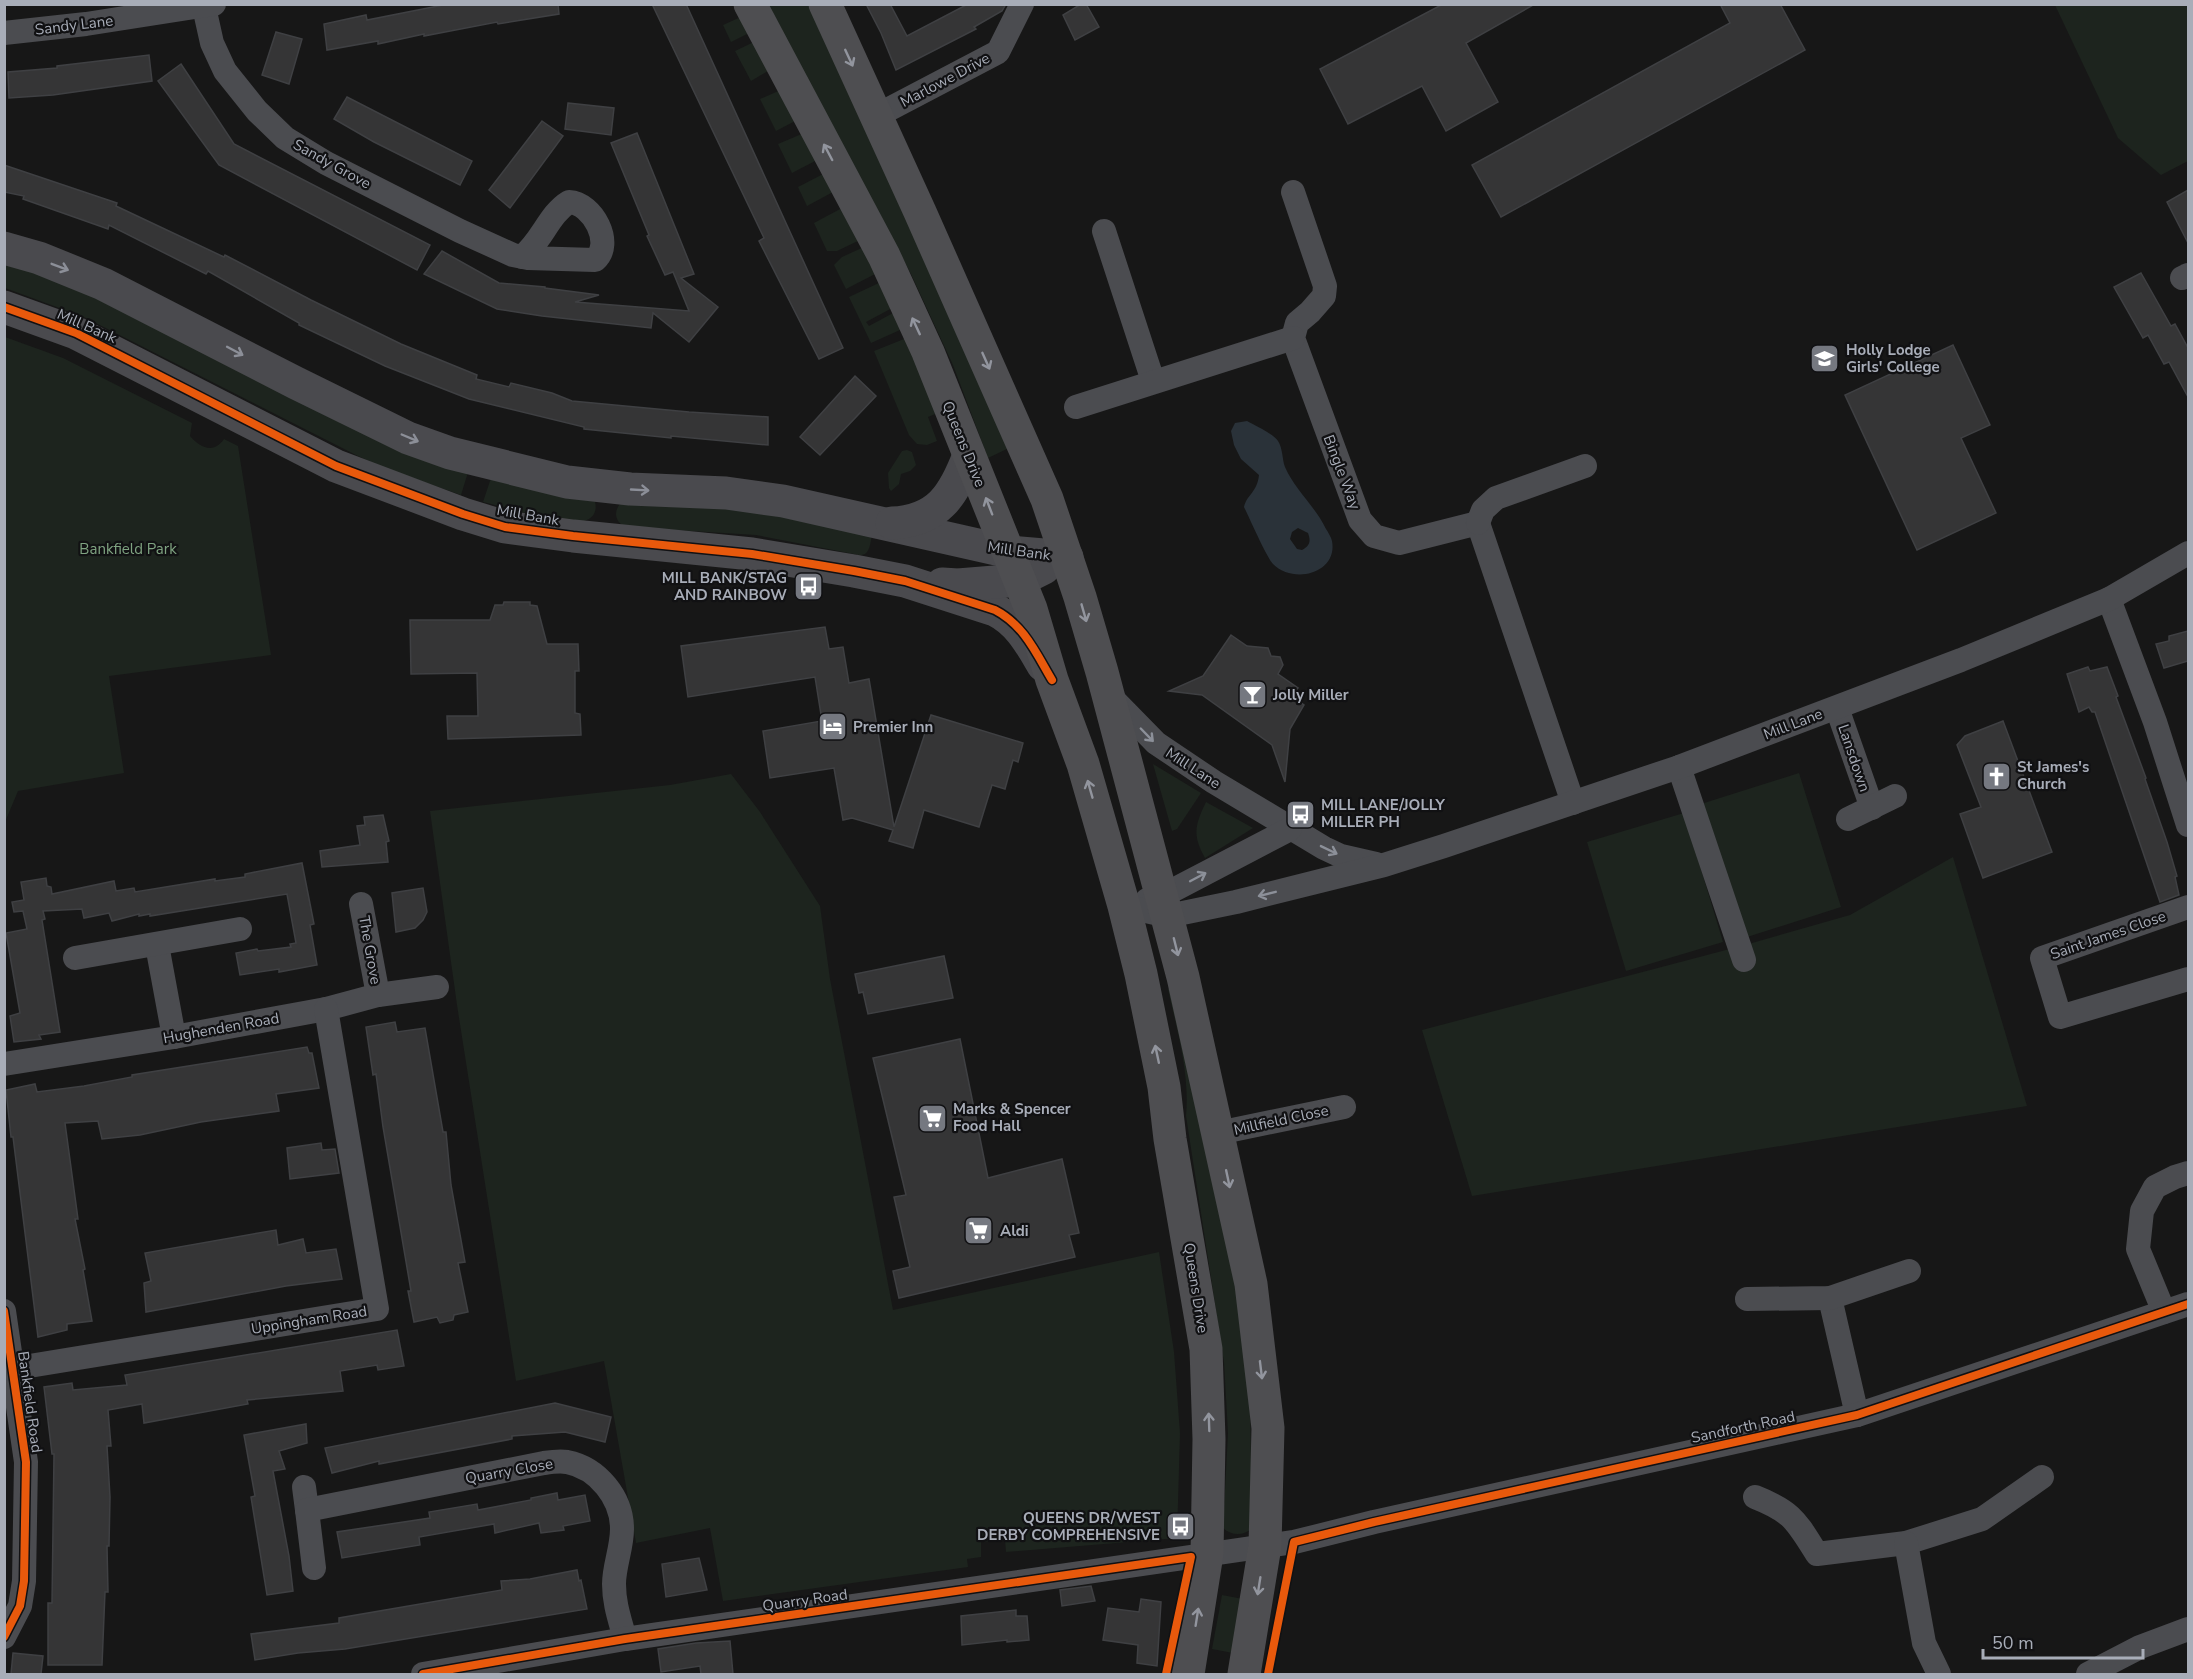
<svg xmlns="http://www.w3.org/2000/svg" width="2193" height="1679" font-family="'Nunito Sans',sans-serif">
	<style>
		.green { fill: #1d241e }
		.water { fill: #2a3239; fill-rule: evenodd }
		.building { fill: #353536; stroke: #3f4043; stroke-width: 1.5 }
		.lines { fill: none; stroke-linecap: round; stroke-linejoin: round }
		.street { stroke: #4b4c50; stroke-width: 24 }
		.secondary { stroke: #4a4a4e; stroke-width: 33 }
		.highway { stroke: #4e4e51; stroke-width: 33 }
		.cycleway-casing { stroke: #111113; stroke-width: 11 }
		.cycleway { stroke: #e8590c; stroke-width: 8 }
		.oneway { stroke: #92959e }
		.oneway2 { stroke: #8c8f98 }
		.oneway3 { stroke: #8c9099 }
		.labels { text-anchor: middle; stroke-width: 4.5; stroke-linejoin: round; paint-order: stroke }
		.street-label { font-size: 15px; fill: #a8adb8; stroke: #111113 }
		.poi-label { font-size: 15px; font-weight: bold; fill: #a8adb8; stroke: #111113; text-anchor: start }
		.park-label { font-size: 15px; fill: #7fa381; stroke: #111113 }
	</style>
	<rect width="100%" height="100%" fill="#171717"/>
	<g class="green">
		<path d="M768,5H809L1011,447L988,458L953,365L911,274Z"/>
		<path d="M2055,5H2188V161L2161,175L2118,138Z"/>
		<path d="M743,16L753,31L731,42L723,25Z"/>
		<path d="M758,40L773,68L751,81L735,51Z"/>
		<path d="M783,89L797,120L776,131L760,99Z"/>
		<path d="M804,133L817,160L792,173L778,144Z"/>
		<path d="M827,172L833,192L807,206L798,187Z"/>
		<path d="M842,208L862,239L837,251H827L814,223Z"/>
		<path d="M866,246L879,272L846,289L834,265L842,257Z"/>
		<path d="M4,258L35,268L469,469L461,495L384,468L356,455L84,317L5,288Z"/>
		<path d="M881,282L894,307L866,322L869,326L895,312L900,330L871,343L849,297Z"/>
		<path d="M5,337L63,358L192,423L190,436C200,448 214,454 224,439L238,446L271,655L109,676L124,773L18,791L5,822Z"/>
		<path d="M909,337L940,412L928,417L937,441L927,445L917,444L909,435L874,351Z"/>
		<path d="M907,450L912,452L916,465L910,471L901,474L899,484L891,491L889,488L888,473L902,451Z"/>
		<path d="M492,475L594,499C598,509 595,518 584,521C566,525 504,507 483,502Z"/>
		<path d="M622,502L715,504L872,535C870,544 870,556 859,555L756,535L626,527C614,522 613,510 622,502Z"/>
		<path d="M1153,764L1201,793L1177,829L1172,831Z"/>
		<path d="M1799,773L1841,907L1744,938L1701,804Z"/>
		<path d="M731,774L760,812L820,906L830,979L893,1310L1159,1252L1174,1352L1180,1433L1177,1538L1006,1552L1005,1540L981,1542V1557L967,1559L968,1567L723,1601L710,1528L636,1543L604,1361L516,1381L457,1005L430,811L670,785Z"/>
		<path d="M1206,802L1253,828L1205,858C1192,835 1195,825 1206,802Z"/>
		<path d="M1684,813L1723,942L1626,971L1587,842Z"/>
		<path d="M1953,857L2027,1106L1472,1196L1422,1030L1745,945L1850,915Z"/>
		<path d="M1174,988L1239,1299L1250,1397L1252,1528C1244,1536 1232,1536 1223,1528L1228,1433L1224,1362L1186,1116C1190,1073 1177,1031 1168,989Z"/>
		<path d="M1222,1595L1243,1599L1233,1653L1212,1649Z"/>
	</g>
	<path class="water" d="M1247,421C1256,426 1272,433 1278,441C1283,449 1282,459 1285,467C1295,490 1315,506 1326,529C1328,532 1331,537 1332,541C1338,573 1294,585 1273,564C1266,556 1250,519 1244,507C1247,494 1257,493 1259,475L1241,459L1234,445L1231,431L1235,423ZM1298,528L1308,533C1311,541 1310,546 1302,550L1297,549L1290,539L1292,532Z"/>
	<g class="building">
		<path d="M448,4H558L559,14L498,24L497,22L424,36V34L378,44V41L327,50L324,24L366,15L367,20Z"/>
		<path d="M652,4H686L843,348L819,359L759,241L764,238Z"/>
		<path d="M866,4H890L907,36L968,4H1006L1002,11L974,27L976,29L896,70L881,33Z"/>
		<path d="M1081,4H1086L1099,27L1075,40L1063,15Z"/>
		<path d="M1443,4H1535L1466,43L1498,102L1446,131L1422,86L1348,124L1320,69Z"/>
		<path d="M1720,4H1780L1805,50L1501,217L1472,165L1730,23Z"/>
		<path d="M276,32L302,39L289,84L262,75Z"/>
		<path d="M149,55L152,81L53,95L9,98L8,72L57,68V66Z"/>
		<path d="M181,64L234,144L430,245L417,270L219,165L158,81Z"/>
		<path d="M347,97L472,161L460,185L374,142L334,119Z"/>
		<path d="M568,103L614,108L611,135L565,129Z"/>
		<path d="M542,121L563,136L510,208L489,190Z"/>
		<path d="M637,133L694,274L681,278L718,307L689,342L653,313L651,328L542,316L497,309L424,274L442,251L499,283L545,287V288L599,295L575,302L689,311L673,272L665,275L647,236L649,235L611,143Z"/>
		<path d="M4,165L117,203L116,206L224,257L225,255L311,300L401,344L477,375L476,379L509,387L511,383L552,393L572,401L689,412L768,417V445L671,436V438L584,429V427L469,399L385,366L299,325V323L208,271L206,274L109,225L108,229L23,199L24,196L4,192Z"/>
		<path d="M2188,190V243L2167,202Z"/>
		<path d="M2141,273L2171,326L2175,324L2188,348V397L2169,362L2164,364L2148,335L2143,338L2114,287Z"/>
		<path d="M1953,345L1990,425L1961,438L1996,513L1917,550L1845,395Z"/>
		<path d="M855,376L876,396L820,455L800,437Z"/>
		<path d="M504,602H530V605L537,606L547,644H578L579,671H575V713L580,714L581,735L448,739L447,716H478L477,673L411,674L410,620H490L495,605H503Z"/>
		<path d="M825,627L829,649L843,647L849,683L869,679L894,827L931,715L1023,743L1018,762L1013,760L1005,789L992,785L979,827L924,810L913,848L889,841L893,830L852,818L843,820L834,768L770,778L763,731L822,721L815,677L688,697L681,646Z"/>
		<path d="M2188,631V661L2164,668L2156,644L2169,641V636Z"/>
		<path d="M1231,635L1247,646L1268,648L1271,656L1280,657L1283,665L1278,674L1298,688L1292,696L1304,705L1290,729L1285,782L1272,745L1202,695L1169,691L1203,676Z"/>
		<path d="M2088,667L2090,671L2107,667L2118,696L2116,697L2146,778L2145,779L2167,842L2177,876L2175,877L2179,895L2160,902L2095,712H2092L2089,707L2079,712L2067,674Z"/>
		<path d="M2003,721L2052,852L1983,878L1960,814L1981,807L1957,745L1965,736Z"/>
		<path d="M383,815L389,841L386,842L388,862L322,867L320,851L360,845L357,826L365,825L364,817Z"/>
		<path d="M302,863L314,924L310,925L317,965L279,972V969L240,975L236,953L257,949L258,951L291,947L290,944L296,943L287,894L150,916V914L139,916V914L112,921L109,913L84,918L82,909L43,911L45,919L42,920L60,1032L39,1035L41,1039L14,1042L10,1016L20,1013L6,933L27,929L23,911L14,912L12,902L24,900L21,882L46,878L47,886L51,887L52,894L114,881L116,891L134,888L135,892L215,879V881L245,877V874Z"/>
		<path d="M423,888L427,912L423,920L415,928L396,932L392,893Z"/>
		<path d="M944,956L953,998L868,1014L863,992L859,993L855,974Z"/>
		<path d="M395,1022L397,1032L425,1028L443,1132H446L451,1185L465,1262L458,1263L468,1312L454,1315L453,1320L440,1323L437,1317L414,1322L408,1291H411L383,1127L376,1074L373,1075L366,1027Z"/>
		<path d="M960,1039L988,1178L1062,1159L1079,1233L1069,1235L1075,1257L899,1298L893,1271L910,1267L894,1197L906,1195L873,1058Z"/>
		<path d="M307,1047L309,1053H312L319,1088L276,1094L279,1111L201,1122L140,1135L102,1139L98,1121L65,1123L78,1219H75L85,1269L83,1270L92,1321L67,1324V1330L38,1337L13,1137H11L6,1090L35,1084L37,1092L84,1086L132,1077V1075Z"/>
		<path d="M321,1143L322,1150L335,1149L339,1173L290,1179L287,1148Z"/>
		<path d="M276,1230L278,1245L303,1239L306,1253L336,1249L342,1279L286,1286L146,1312L144,1283L151,1281L145,1253Z"/>
		<path d="M397,1330L404,1366L378,1370L377,1365L340,1371L343,1391L247,1400L248,1404L144,1423L142,1404L108,1410L111,1446H107L110,1497L109,1546H107L108,1592H105L102,1665H48V1603H52L54,1454H52L44,1387L72,1383L73,1390L127,1385L125,1375Z"/>
		<path d="M555,1403L611,1417L605,1442L565,1432L512,1436V1439L379,1464V1461L332,1473L325,1448Z"/>
		<path d="M306,1424L307,1443L279,1451L285,1469L273,1471L289,1556L293,1591L267,1595L251,1497L255,1496L244,1435Z"/>
		<path d="M557,1493L558,1500L585,1495L590,1521L563,1526L564,1530L541,1533L539,1523L495,1533L494,1524L419,1537L420,1545L342,1558L337,1532L430,1518L429,1512L477,1504L478,1510L531,1500V1498Z"/>
		<path d="M699,1558L707,1590L666,1597L662,1564Z"/>
		<path d="M577,1570L579,1581L581,1580L587,1609L345,1649L298,1653L255,1660L251,1634L339,1623V1618L502,1590L501,1581L530,1579Z"/>
		<path d="M1091,1586L1095,1601L1062,1606L1060,1590Z"/>
		<path d="M1141,1599L1161,1602L1157,1666L1137,1663L1138,1645L1103,1640L1108,1608L1139,1612Z"/>
		<path d="M1016,1610V1616H1027L1029,1640L1007,1642V1640L962,1645L961,1616Z"/>
		<path d="M730,1641L733,1674H701L700,1666L661,1672L658,1649L696,1643Z"/>
		<path d="M13,1653L43,1656L41,1674H11Z"/>
	</g>
	<g class="lines">
		<g class="street">
			<path d="M204,7L212,43L225,71L257,111L285,138L326,163L460,231L513,255L528,258L595,260C614,244 593,203 569,202C549,214 542,241 522,257"/>
			<path d="M4,33L86,24L214,4"/>
			<path d="M876,116L998,52L1022,4"/>
			<path d="M1293,192L1325,286L1324,296L1310,312L1297,323L1293,338L1360,520L1374,536L1399,543L1478,523L1573,803"/>
			<path d="M1104,231L1153,381"/>
			<path d="M2182,278L2188,275"/>
			<path d="M1076,407L1293,338"/>
			<path d="M1478,523L1483,510L1496,498L1585,466"/>
			<path d="M2109,599L2155,722L2188,825"/>
			<path d="M1110,696L1156,743L1214,782L1324,848L1341,856L1376,864"/>
			<path d="M1837,708L1872,808"/>
			<path d="M1679,767L1744,960"/>
			<path d="M1848,819L1895,796"/>
			<path d="M1147,900L1162,896L1290,829"/>
			<path d="M361,904L378,995"/>
			<path d="M1124,906L1168,916L1236,902L1384,865L1444,846L1679,767L1961,660L2109,599L2188,553"/>
			<path d="M2188,907L2042,958L2060,1017L2188,979"/>
			<path d="M157,945L174,1037"/>
			<path d="M75,958L240,929"/>
			<path d="M4,1064L174,1037L326,1009L378,995L437,987"/>
			<path d="M1218,1133L1344,1107"/>
			<path d="M1830,1298L1857,1415"/>
			<path d="M1747,1299L1830,1298L1909,1271"/>
			<path d="M4,1311L26,1462L24,1581L20,1606L4,1637"/>
			<path d="M2164,1312L2138,1249L2142,1211L2155,1187L2175,1177L2188,1173"/>
			<path d="M11,1369L377,1309L326,1009"/>
			<path d="M304,1487L307,1510"/>
			<path d="M1755,1497C1793,1512 1796,1521 1817,1554L1906,1543L1982,1519L2042,1477"/>
			<path d="M1906,1543L1924,1643L1939,1674"/>
			<path d="M314,1568L307,1510L544,1463C551,1462 560,1461 567,1462C598,1468 622,1498 622,1529C622,1548 614,1566 614,1584C614,1604 620,1620 625,1639"/>
			<path d="M423,1674L625,1639L1294,1542L1374,1522L1857,1415L2188,1304"/>
			<path d="M2088,1674L2140,1647L2188,1629"/>
		</g>
		<g class="secondary">
			<path d="M4,248L39,258L103,284L296,383L408,438L450,453L567,482L630,489L726,493L783,501L1009,552L1067,557"/>
			<path d="M4,307L76,333L336,466L463,514L505,527L573,536L752,554L854,571L905,581L995,610C1019,622 1030,643 1043,665"/>
			<path d="M892,523C938,521 954,495 969,455"/>
			<path d="M942,584L958,585L1020,580L1044,568"/>
		</g>
		<g class="highway">
			<path d="M750,4L884,256L928,352L1031,609L1052,680L1083,764L1124,906L1141,974L1164,1087L1170,1139L1206,1349L1209,1439L1207,1554L1188,1674"/>
			<path d="M825,4L920,212L1047,499L1080,597L1102,672L1183,977L1251,1284L1268,1428L1265,1546L1244,1674"/>
		</g>
		<defs>
			<g id="cycleway">
				<path d="M4,307L76,333L336,466L463,514L505,527L573,536L752,554L854,571L905,581L995,610C1024,625 1036,653 1052,680"/>
				<path d="M4,1311L26,1462L24,1581L20,1606L4,1637"/>
				<path d="M423,1674L625,1639L1191,1557L1166,1674"/>
				<path d="M1268,1674L1294,1542L1374,1522L1857,1415L2188,1304"/>
			</g>
		</defs>
		<use href="#cycleway" class="cycleway-casing"/>
		<use href="#cycleway" class="cycleway"/>
	</g>
	<defs><path id="oneway-shaft" d="M-6 0H5M1.5-3L5.5 0L1.5 3" fill="none" stroke-width="1.6" stroke-linecap="round" stroke-linejoin="round" transform="scale(1.5)"/></defs>
	<g class="oneway">
		<use href="#oneway-shaft" transform="translate(849 58) rotate(65)"/>
		<use href="#oneway-shaft" transform="translate(828 152) rotate(-118)"/>
		<use href="#oneway-shaft" transform="translate(916 326) rotate(-115)"/>
		<use href="#oneway-shaft" transform="translate(986 361) rotate(66)"/>
		<use href="#oneway-shaft" transform="translate(989 506) rotate(-111)"/>
		<use href="#oneway-shaft" transform="translate(1084 613) rotate(74)"/>
		<use href="#oneway-shaft" transform="translate(1090 789) rotate(-106)"/>
		<use href="#oneway-shaft" transform="translate(1176 947) rotate(76)"/>
		<use href="#oneway-shaft" transform="translate(1157 1054) rotate(-102)"/>
		<use href="#oneway-shaft" transform="translate(1228 1179) rotate(78)"/>
		<use href="#oneway-shaft" transform="translate(1261 1370) rotate(83)"/>
		<use href="#oneway-shaft" transform="translate(1209 1422) rotate(-92)"/>
		<use href="#oneway-shaft" transform="translate(1259 1586) rotate(99)"/>
		<use href="#oneway-shaft" transform="translate(1197 1617) rotate(-81)"/>
	</g>
	<g class="oneway2">
		<use href="#oneway-shaft" transform="translate(60 267) rotate(21)"/>
		<use href="#oneway-shaft" transform="translate(235 351) rotate(28)"/>
		<use href="#oneway-shaft" transform="translate(410 438) rotate(23)"/>
		<use href="#oneway-shaft" transform="translate(640 490) rotate(3)"/>
	</g>
	<g class="oneway3">
		<use href="#oneway-shaft" transform="translate(1147 735) rotate(46)"/>
		<use href="#oneway-shaft" transform="translate(1329 850) rotate(26)"/>
		<use href="#oneway-shaft" transform="translate(1198 877) rotate(-28)"/>
		<use href="#oneway-shaft" transform="translate(1267 894) rotate(166)"/>
	</g>
	<defs>
		<symbol id="school-square" viewBox="-11 -11 22 22"><rect x="-9" y="-9" width="18" height="18" rx="4" fill="#757880" stroke="#111113"/><path d="M0-5L7-2L0 1L-7-2ZM-4 1L0 2.5L4 1V4Q0 6-4 4Z" fill="#fff"/></symbol>
		<symbol id="bus-square" viewBox="-11 -11 22 22"><rect x="-9" y="-9" width="18" height="18" rx="4" fill="#757880" stroke="#111113"/><path d="M-5-6H5V4H4V6H2V4H-2V6H-4V4H-5ZM-3.5-4V0h7V-4ZM-3.5 1.2v1.5H-2V1.2ZM2 1.2v1.5H3.5V1.2Z" fill="#fff"/></symbol>
		<symbol id="bar-square" viewBox="-11 -11 22 22"><rect x="-9" y="-9" width="18" height="18" rx="4" fill="#757880" stroke="#111113"/><path d="M-6-5H6L.8 .8V4.5H3.5V6h-7V4.5H-.8V.8Z" fill="#fff"/></symbol>
		<symbol id="hotel-square" viewBox="-11 -11 22 22"><rect x="-9" y="-9" width="18" height="18" rx="4" fill="#757880" stroke="#111113"/><path d="M-6-4.5h1.5V1H6V5H4.5V3h-9V5H-6ZM-4 0a1.8 1.8 0 1 1 3.6 0ZM.5 0V-2.5h3Q6-2.5 6 0Z" fill="#fff"/></symbol>
		<symbol id="church-square" viewBox="-11 -11 22 22"><rect x="-9" y="-9" width="18" height="18" rx="4" fill="#757880" stroke="#111113"/><path d="M-1.2-6h2.4v3.5h3.3v2.4h-3.3V6h-2.4V-.1h-3.3v-2.4h3.3Z" fill="#fff"/></symbol>
		<symbol id="supermarket-square" viewBox="-11 -11 22 22"><rect x="-9" y="-9" width="18" height="18" rx="4" fill="#757880" stroke="#111113"/><path d="M-6-5.5h2.5l.6 2H6L4.5 2H-2.5L-4.4-4H-6ZM-1.5 3.2a1.3 1.3 0 1 0 .1 0ZM3 3.2a1.3 1.3 0 1 0 .1 0Z" fill="#fff"/></symbol>
	</defs>
	<g fill-rule="evenodd">
		<use href="#school-square" x="1808" y="342" width="33" height="33"/>
		<use href="#bus-square" x="792" y="570" width="33" height="33"/>
		<use href="#bar-square" x="1236" y="678" width="33" height="33"/>
		<use href="#hotel-square" x="816" y="710" width="33" height="33"/>
		<use href="#church-square" x="1980" y="760" width="33" height="33"/>
		<use href="#bus-square" x="1284" y="798" width="33" height="33"/>
		<use href="#supermarket-square" x="916" y="1102" width="33" height="33"/>
		<use href="#supermarket-square" x="962" y="1214" width="33" height="33"/>
		<use href="#bus-square" x="1164" y="1510" width="33" height="33"/>
	</g>
	<g class="labels">
		<g class="street-label">
			<text transform="translate(74 25) rotate(-7)" y="5">Sandy Lane</text>
			<text transform="translate(945 80) rotate(-28)" y="5">Marlowe Drive</text>
			<text transform="translate(332 164) rotate(29)" y="5">Sandy Grove</text>
			<text transform="translate(87 326) rotate(24)" y="5">Mill Bank</text>
			<text transform="translate(964 444) rotate(68)" y="5">Queens Drive</text>
			<text transform="translate(1342 472) rotate(69)" y="5">Bingle Way</text>
			<text transform="translate(528 515) rotate(10)" y="5">Mill Bank</text>
			<text transform="translate(1019 551) rotate(8)" y="5">Mill Bank</text>
			<text transform="translate(1793 724) rotate(-21)" y="5">Mill Lane</text>
			<text transform="translate(1854 758) rotate(71)" y="5">Lansdown</text>
			<text transform="translate(1193 768) rotate(33)" y="5">Mill Lane</text>
			<text transform="translate(2108 935) rotate(-19)" y="5">Saint James Close</text>
			<text transform="translate(370 950) rotate(80)" y="5">The Grove</text>
			<text transform="translate(221 1028) rotate(-10)" y="5">Hughenden Road</text>
			<text transform="translate(1281 1120) rotate(-12)" y="5">Millfield Close</text>
			<text transform="translate(1196 1288) rotate(81)" y="5">Queens Drive</text>
			<text transform="translate(309 1320) rotate(-9)" y="5">Uppingham Road</text>
			<text transform="translate(30 1402) rotate(82)" y="5">Bankfield Road</text>
			<text transform="translate(1743 1427) rotate(-12)" y="5">Sandforth Road</text>
			<text transform="translate(509 1471) rotate(-10)" y="5">Quarry Close</text>
			<text transform="translate(805 1600) rotate(-8)" y="5">Quarry Road</text>
		</g>
		<g class="poi-label">
			<text x="1846" y="355">Holly Lodge<tspan x="1846" dy="17">Girls' College</tspan></text>
			<text x="787" y="583" text-anchor="end">MILL BANK/STAG<tspan x="787" dy="17">AND RAINBOW</tspan></text>
			<text x="1273" y="700">Jolly Miller</text>
			<text x="853" y="732">Premier Inn</text>
			<text x="2017" y="772">St James's<tspan x="2017" dy="17">Church</tspan></text>
			<text x="1321" y="810">MILL LANE/JOLLY<tspan x="1321" dy="17">MILLER PH</tspan></text>
			<text x="953" y="1114">Marks &amp; Spencer<tspan x="953" dy="17">Food Hall</tspan></text>
			<text x="1000" y="1236">Aldi</text>
			<text x="1160" y="1523" text-anchor="end">QUEENS DR/WEST<tspan x="1160" dy="17">DERBY COMPREHENSIVE</tspan></text>
		</g>
		<g class="park-label">
			<text x="128" y="554">Bankfield Park</text>
		</g>
	</g>
	<rect width="2193" height="1679" fill="none" stroke="#a8adb8" stroke-width="12"/>
	<path d="M1983 1649v9h160v-9" fill="none" stroke="#a8adb8" stroke-width="3"/>
	<text x="1992" y="1649" font-size="18" fill="#a8adb8" stroke="#111113" stroke-width="4.5" paint-order="stroke">50 m</text>
</svg>
